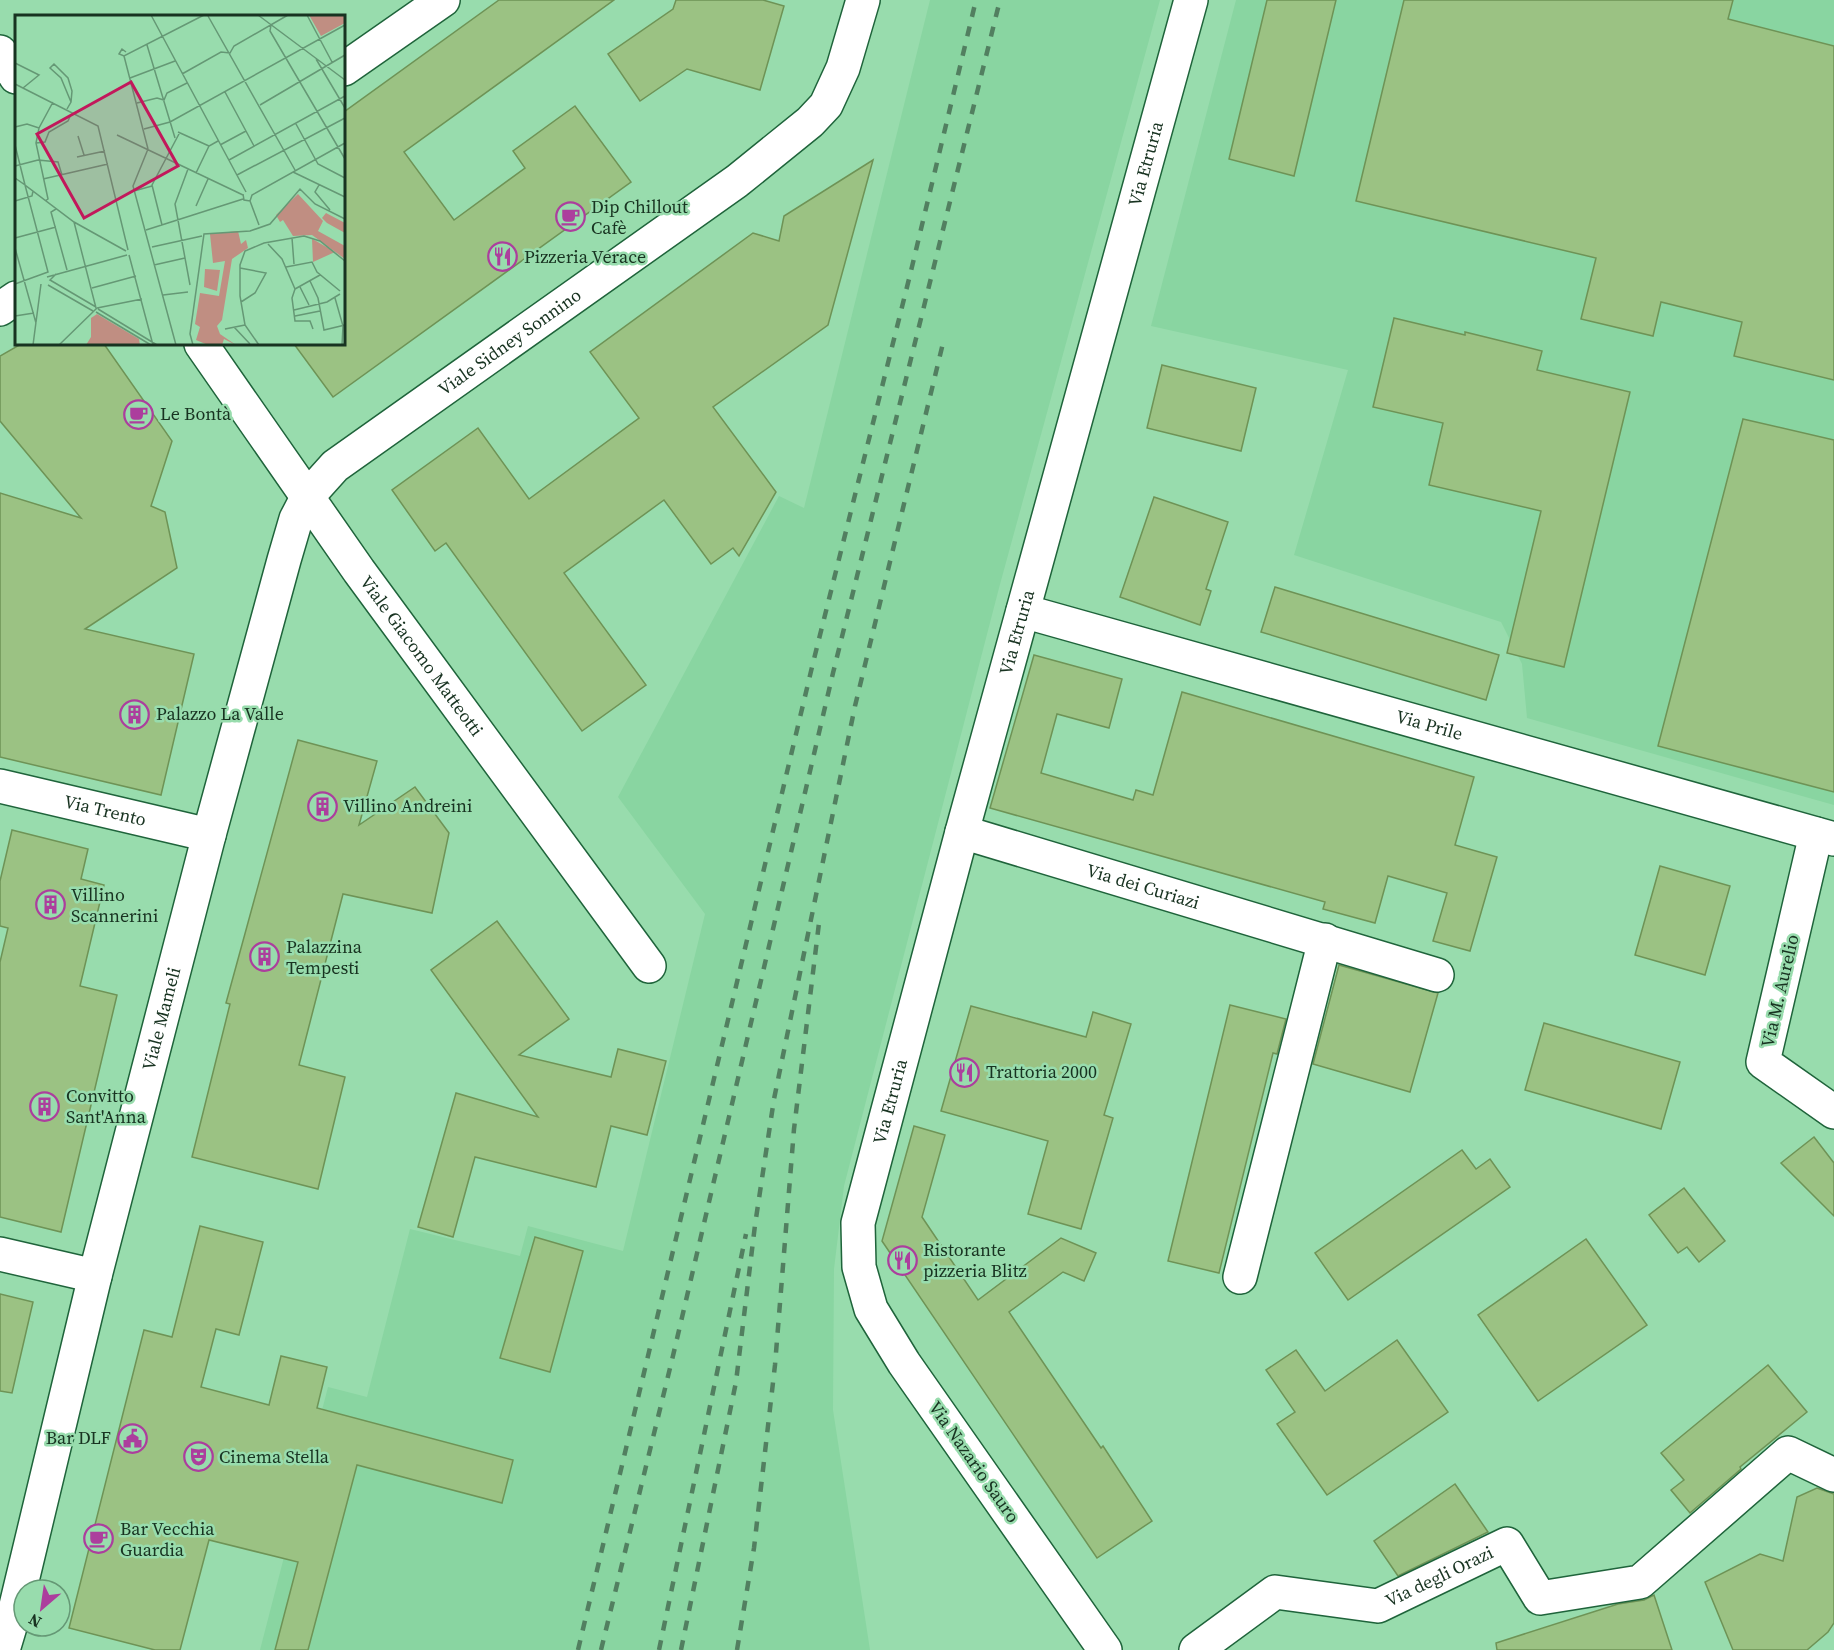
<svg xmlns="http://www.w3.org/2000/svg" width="1834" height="1650" font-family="'Source Serif 4',serif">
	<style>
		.built { fill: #89d5a1 }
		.building { fill: #9bc283; stroke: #6e9356; stroke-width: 1.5 }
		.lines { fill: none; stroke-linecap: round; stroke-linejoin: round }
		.minor-casing { stroke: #1f643b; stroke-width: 36 }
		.minor { stroke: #fff; stroke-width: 33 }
		.rail { stroke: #527f60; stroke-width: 4.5; stroke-dasharray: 10 10; stroke-linecap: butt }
		.labels { text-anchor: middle; stroke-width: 5; stroke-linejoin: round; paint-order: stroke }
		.street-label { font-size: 18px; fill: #183321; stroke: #98dcad }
		.poi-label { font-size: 18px; fill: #183321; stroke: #98dcad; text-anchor: start }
		.inset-road { fill: none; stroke: #659875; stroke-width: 1.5 }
		.view { fill: #c2185b; fill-opacity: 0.15; stroke: #c2185b; stroke-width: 3 }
		.inset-edge { fill: none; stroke: #183321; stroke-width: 3 }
	</style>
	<rect width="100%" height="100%" fill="#98dcad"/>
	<g class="built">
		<path d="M930,0H1160L999,588L844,1186L834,1269L833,1410L870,1650H260L328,1387L367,1397L410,1229L520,1256L528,1226L623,1251L705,914L618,797L779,496L804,508Z"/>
		<path d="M1236,0H1834V805L1527,718L1522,664L1501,622L1294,555L1348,370L1151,326Z"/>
	</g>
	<g class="building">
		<path d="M499,0H614L404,152L454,220L525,168L513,151L575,106L631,182L333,397L294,344H344V112Z"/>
		<path d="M676,0H763L784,6L760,90L687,69L640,101L608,54L673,9Z"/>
		<path d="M1267,0H1336L1294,176L1229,159Z"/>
		<path d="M1404,0H1733L1728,19L1834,46V380L1734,356L1742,322L1661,302L1653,336L1581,319L1596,258L1356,201Z"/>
		<path d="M873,160L828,325L713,407L776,492L739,556L733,548L711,564L664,500L564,573L646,685L582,731L446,543L435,551L392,490L478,428L529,499L639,418L590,352L753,233L779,241L784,216Z"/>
		<path d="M1394,318L1465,335V332L1542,351L1537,370L1630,392L1564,667L1507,653L1541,511L1429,485L1443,423L1373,407Z"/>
		<path d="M21,344H104L172,441L151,506L165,512L177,568L85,629L194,654L161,795L0,757V493L81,518L0,421V356Z"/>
		<path d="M1162,365L1256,388L1241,451L1147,428Z"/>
		<path d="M1743,419L1834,440V792L1658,746Z"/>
		<path d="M1154,497L1228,522L1206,589L1211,591L1200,625L1120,597Z"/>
		<path d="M1275,587L1499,655L1486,700L1261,632Z"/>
		<path d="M1034,655L1122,679L1109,728L1057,714L1041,773L1133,800L1136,790L1153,795L1182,692L1474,777L1455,845L1497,857L1470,951L1433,941L1447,893L1388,876L1375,923L1323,909L1325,902L990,808Z"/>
		<path d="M298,740L377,761L359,825L415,787L449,833L432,913L343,894L299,1065L345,1077L318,1189L192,1157L230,1004L226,1003Z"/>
		<path d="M12,830L88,849L81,879L104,885L80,986L117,995L61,1232L0,1217V962L8,928L0,926V881Z"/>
		<path d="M1660,866L1730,886L1705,975L1635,955Z"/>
		<path d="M497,921L569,1019L519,1055L611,1077L618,1049L666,1061L647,1135L611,1126L596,1187L475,1157L453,1237L418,1227L456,1093L538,1117L431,970Z"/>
		<path d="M1339,965L1438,993L1410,1092L1313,1064Z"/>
		<path d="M1230,1005L1286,1019L1277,1054L1273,1053L1219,1273L1168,1261Z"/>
		<path d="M971,1006L1086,1037L1093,1012L1131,1024L1104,1115L1113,1118L1081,1229L1028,1214L1048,1141L941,1111Z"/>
		<path d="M1544,1023L1680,1062L1661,1129L1525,1090Z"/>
		<path d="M914,1126L945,1135L922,1217L978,1300L1061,1238L1096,1253L1084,1281L1063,1272L1009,1312L1101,1448L1103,1446L1152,1521L1097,1558L882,1241Z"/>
		<path d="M1814,1137L1834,1163V1216L1781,1163Z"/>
		<path d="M1462,1150L1476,1169L1490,1159L1510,1187L1348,1300L1315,1253Z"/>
		<path d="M1684,1188L1725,1241L1699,1262L1687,1247L1678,1253L1649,1215Z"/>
		<path d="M200,1226L263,1242L239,1335L216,1329L201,1387L269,1405L281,1356L327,1367L317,1408L513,1460L502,1503L357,1465L308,1650H275L298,1562L209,1540L180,1650H155L69,1628L144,1330L172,1337Z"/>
		<path d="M535,1237L583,1251L550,1372L500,1358Z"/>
		<path d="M1586,1239L1647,1325L1538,1401L1478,1315Z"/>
		<path d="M0,1294L33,1302L12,1393L0,1391Z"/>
		<path d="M1397,1340L1448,1412L1327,1495L1277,1424L1295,1412L1266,1370L1296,1350L1325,1391Z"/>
		<path d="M1768,1365L1807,1412L1740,1467L1741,1469L1690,1513L1671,1490L1684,1480L1661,1453Z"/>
		<path d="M1455,1484L1488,1532L1398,1576L1374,1541Z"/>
		<path d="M1817,1488L1834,1494V1623L1828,1632L1807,1650H1733L1705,1582L1760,1554L1783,1561L1797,1497Z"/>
		<path d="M1654,1595L1672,1650H1497L1496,1643L1618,1604L1644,1600Z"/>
	</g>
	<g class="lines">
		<defs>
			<g id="minor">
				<path d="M0,52L16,77"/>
				<path d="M344,69L443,0"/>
				<path d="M0,309L16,298"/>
				<path id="s1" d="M201,344L359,571L649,966"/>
				<path id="s2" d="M1023,611L1834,839"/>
				<path id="s3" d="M0,786L209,835"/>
				<path id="s4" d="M962,832L1437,975"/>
				<path d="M1816,834L1763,1062L1834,1112"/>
				<path d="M0,1254L95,1276"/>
				<path d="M1240,1277L1325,940"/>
				<path id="s5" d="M3,1650L15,1610L95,1276L209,835L284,560L296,519L308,496L335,466L737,181L810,122L826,105L843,68L863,0"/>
				<path id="s6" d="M1105,1650L904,1363L871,1309L859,1267L858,1223L962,832L1191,0"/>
				<path id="s7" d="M1196,1650L1275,1592L1378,1606L1507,1544L1540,1598L1640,1582L1788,1453L1834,1475"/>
			</g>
		</defs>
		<use href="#minor" class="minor-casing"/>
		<use href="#minor" class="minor"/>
		<g class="rail">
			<path d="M578,1650L812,667L910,275L976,0"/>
			<path d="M601,1650L672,1360L833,673L1000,0"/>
			<path d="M659,1650L746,1234"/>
			<path d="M681,1650L736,1382L755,1225L774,1099L855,706L944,339"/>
			<path d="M737,1650L754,1548L775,1365L794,1129L819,923"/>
		</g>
	</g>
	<defs>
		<symbol id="cafe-ring" viewBox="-11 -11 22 22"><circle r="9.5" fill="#98dcad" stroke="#ac3e9d" stroke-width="1.5"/><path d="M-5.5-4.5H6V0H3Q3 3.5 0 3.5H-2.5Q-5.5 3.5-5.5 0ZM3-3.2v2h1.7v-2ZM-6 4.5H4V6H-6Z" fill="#ac3e9d"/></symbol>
		<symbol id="restaurant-ring" viewBox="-11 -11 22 22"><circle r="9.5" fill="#98dcad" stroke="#ac3e9d" stroke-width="1.5"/><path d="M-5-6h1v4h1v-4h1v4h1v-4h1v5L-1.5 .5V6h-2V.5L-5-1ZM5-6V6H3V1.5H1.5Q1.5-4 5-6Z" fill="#ac3e9d"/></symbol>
		<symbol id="building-ring" viewBox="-11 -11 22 22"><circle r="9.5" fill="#98dcad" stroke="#ac3e9d" stroke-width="1.5"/><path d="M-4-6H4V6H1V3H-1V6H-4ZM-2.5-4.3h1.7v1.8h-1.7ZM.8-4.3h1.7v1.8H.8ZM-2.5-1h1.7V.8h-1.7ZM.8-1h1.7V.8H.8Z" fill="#ac3e9d"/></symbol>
		<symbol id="civic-ring" viewBox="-11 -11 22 22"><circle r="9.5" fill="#98dcad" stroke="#ac3e9d" stroke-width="1.5"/><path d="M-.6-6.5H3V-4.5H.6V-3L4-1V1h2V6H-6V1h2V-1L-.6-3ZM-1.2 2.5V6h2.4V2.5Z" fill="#ac3e9d"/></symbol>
		<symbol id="theatre-ring" viewBox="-11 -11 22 22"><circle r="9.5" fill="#98dcad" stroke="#ac3e9d" stroke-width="1.5"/><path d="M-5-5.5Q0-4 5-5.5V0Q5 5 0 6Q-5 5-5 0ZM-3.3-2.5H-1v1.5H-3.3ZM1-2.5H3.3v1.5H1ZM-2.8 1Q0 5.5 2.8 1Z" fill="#ac3e9d"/></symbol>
	</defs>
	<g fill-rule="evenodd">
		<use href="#cafe-ring" x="554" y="200" width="33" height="33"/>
		<use href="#restaurant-ring" x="486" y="240" width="33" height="33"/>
		<use href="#cafe-ring" x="122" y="398" width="33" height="33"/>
		<use href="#building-ring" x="118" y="698" width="33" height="33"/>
		<use href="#building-ring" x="306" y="790" width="33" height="33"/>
		<use href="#building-ring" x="34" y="888" width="33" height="33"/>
		<use href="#building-ring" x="248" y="940" width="33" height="33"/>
		<use href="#restaurant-ring" x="948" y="1056" width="33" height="33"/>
		<use href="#building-ring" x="28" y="1090" width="33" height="33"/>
		<use href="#restaurant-ring" x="886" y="1244" width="33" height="33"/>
		<use href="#civic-ring" x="116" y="1422" width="33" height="33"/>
		<use href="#theatre-ring" x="182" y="1440" width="33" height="33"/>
		<use href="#cafe-ring" x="82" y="1522" width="33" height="33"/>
	</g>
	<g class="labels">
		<g class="street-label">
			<text dy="6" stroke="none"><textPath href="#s6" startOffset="1599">Via Etruria</textPath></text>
			<text dy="6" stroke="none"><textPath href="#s5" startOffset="1449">Viale Sidney Sonnino</textPath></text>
			<text dy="6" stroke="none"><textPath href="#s6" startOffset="1113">Via Etruria</textPath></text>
			<text dy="6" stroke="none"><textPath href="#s1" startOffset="382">Viale Giacomo Matteotti</textPath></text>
			<text dy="6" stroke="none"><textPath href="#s2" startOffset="422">Via Prile</textPath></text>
			<text dy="6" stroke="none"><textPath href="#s3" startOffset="108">Via Trento</textPath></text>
			<text dy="6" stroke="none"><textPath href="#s4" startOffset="189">Via dei Curiazi</textPath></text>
			<text transform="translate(1780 991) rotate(-77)" y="6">Via M. Aurelio</text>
			<text dy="6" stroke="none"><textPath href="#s5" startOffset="651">Viale Mameli</textPath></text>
			<text dy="6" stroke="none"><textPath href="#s6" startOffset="627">Via Etruria</textPath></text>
			<text transform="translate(974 1462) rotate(55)" y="6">Via Nazario Sauro</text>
			<text dy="6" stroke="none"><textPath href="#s7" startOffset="270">Via degli Orazi</textPath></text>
		</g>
		<g class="poi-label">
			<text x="591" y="213">Dip Chillout<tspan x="591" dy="21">Cafè</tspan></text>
			<text x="524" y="263">Pizzeria Verace</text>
			<text x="160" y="420">Le Bontà</text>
			<text x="156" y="720">Palazzo La Valle</text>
			<text x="343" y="812">Villino Andreini</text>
			<text x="71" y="901">Villino<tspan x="71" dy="21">Scannerini</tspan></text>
			<text x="286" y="953">Palazzina<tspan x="286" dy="21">Tempesti</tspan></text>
			<text x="986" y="1078">Trattoria 2000</text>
			<text x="66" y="1102">Convitto<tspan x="66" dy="21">Sant'Anna</tspan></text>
			<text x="923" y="1256">Ristorante<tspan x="923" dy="21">pizzeria Blitz</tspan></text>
			<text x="111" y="1444" text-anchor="end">Bar DLF</text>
			<text x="219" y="1463">Cinema Stella</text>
			<text x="120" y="1535">Bar Vecchia<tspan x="120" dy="21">Guardia</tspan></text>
		</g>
	</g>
	<g transform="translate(15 15)">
		<rect width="330" height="330" fill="#98dcad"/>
		<path d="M294,0H330V8L306,21ZM283,179L308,206L303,216L330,231V244L297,220L278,221L268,205L265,207L261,200ZM311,198L330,208V218L312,208L307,203ZM223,216L226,229L231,225L233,233L217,244L207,305L202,311L205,319L221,330L209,324L207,330H193L181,325L185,312L180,309L185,278L204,281L210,246L198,248L195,219ZM297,224L301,226L320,237L298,247ZM190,254L205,255L202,276L189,272ZM82,299L124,324L125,330H71L76,322V303Z" fill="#c08e82"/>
		<path class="inset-road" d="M136,0L231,177M243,0L330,65M292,0L317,47M193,1L280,155M256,10L255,16L330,144M132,30L160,123M111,37L107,34L104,39L109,41L189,0M109,41L133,134M301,44L330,93M0,48L24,60L8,73M167,59L206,37L215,38L219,31L273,0M115,63L160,46M0,69L83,111L113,235M210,77L239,131M122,88L142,83L149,85L152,78L172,68M245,90L330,40M52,94L56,87L57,76L53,63L39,49L35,53L46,63L56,87M281,109L303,149L330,163M0,112L12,109L24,113M129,114L155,107L330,10M163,117L194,131M102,120L228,180M63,121L69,140M21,128L30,127L34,117L53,106L57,97M0,130L10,170L59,207L111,236M205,130L231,116M133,134L118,171L161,330M62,142L90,136M23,145L43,147L47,160M214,145L330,81M0,151L23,145M173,154L160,189L175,270M278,157L330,182M181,158L194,131L203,126M222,160L330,103M0,163L10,170L33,257L0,269M28,164L93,149M304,170L300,177L315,195M119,176L137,171M228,179L229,185L235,186L237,180L330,128M0,186L17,181L18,176M30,186L33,184L21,128L24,113L38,87M235,186L244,210M181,191L193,164M41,194L36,197L52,255M59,207L81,293M147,210L137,170L165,117M131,215L228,184M0,223L41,212M277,223L279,249M253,229L267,244L280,274L277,283L280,306H295L298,314M137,232L187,221M0,233L21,308M114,240L138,330M139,250L170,243M271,252L297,247L302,257L325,276M225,253L251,258L240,278L226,287M41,259L35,265L81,292M32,262L112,240M295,266L303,283L309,315L330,310M33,270L78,296M285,272L294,290M77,273L121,261M280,274L305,260M148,280L173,277M320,283L328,311L327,330M82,293L127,284M83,294L142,330M279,295L312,287L325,279M81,297L136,330M0,301L19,298M280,301L305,296M219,312L235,329M210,314L230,310M18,330L26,269M44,330L82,293M178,330L175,319L189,219L235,216L255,209L285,174L300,189L330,204M244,330L230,310L225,281V250L230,236L249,228L289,221L305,226L330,246"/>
		<path class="view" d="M116,67L163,151L69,203L22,119Z"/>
		<rect width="330" height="330" class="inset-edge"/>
	</g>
	<g transform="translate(42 1608) rotate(209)"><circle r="28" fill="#98dcad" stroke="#659875" stroke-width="1.5"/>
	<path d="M0-4.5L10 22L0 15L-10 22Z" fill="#ac3e9d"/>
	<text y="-9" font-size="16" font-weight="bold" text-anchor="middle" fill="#183321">N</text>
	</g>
</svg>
